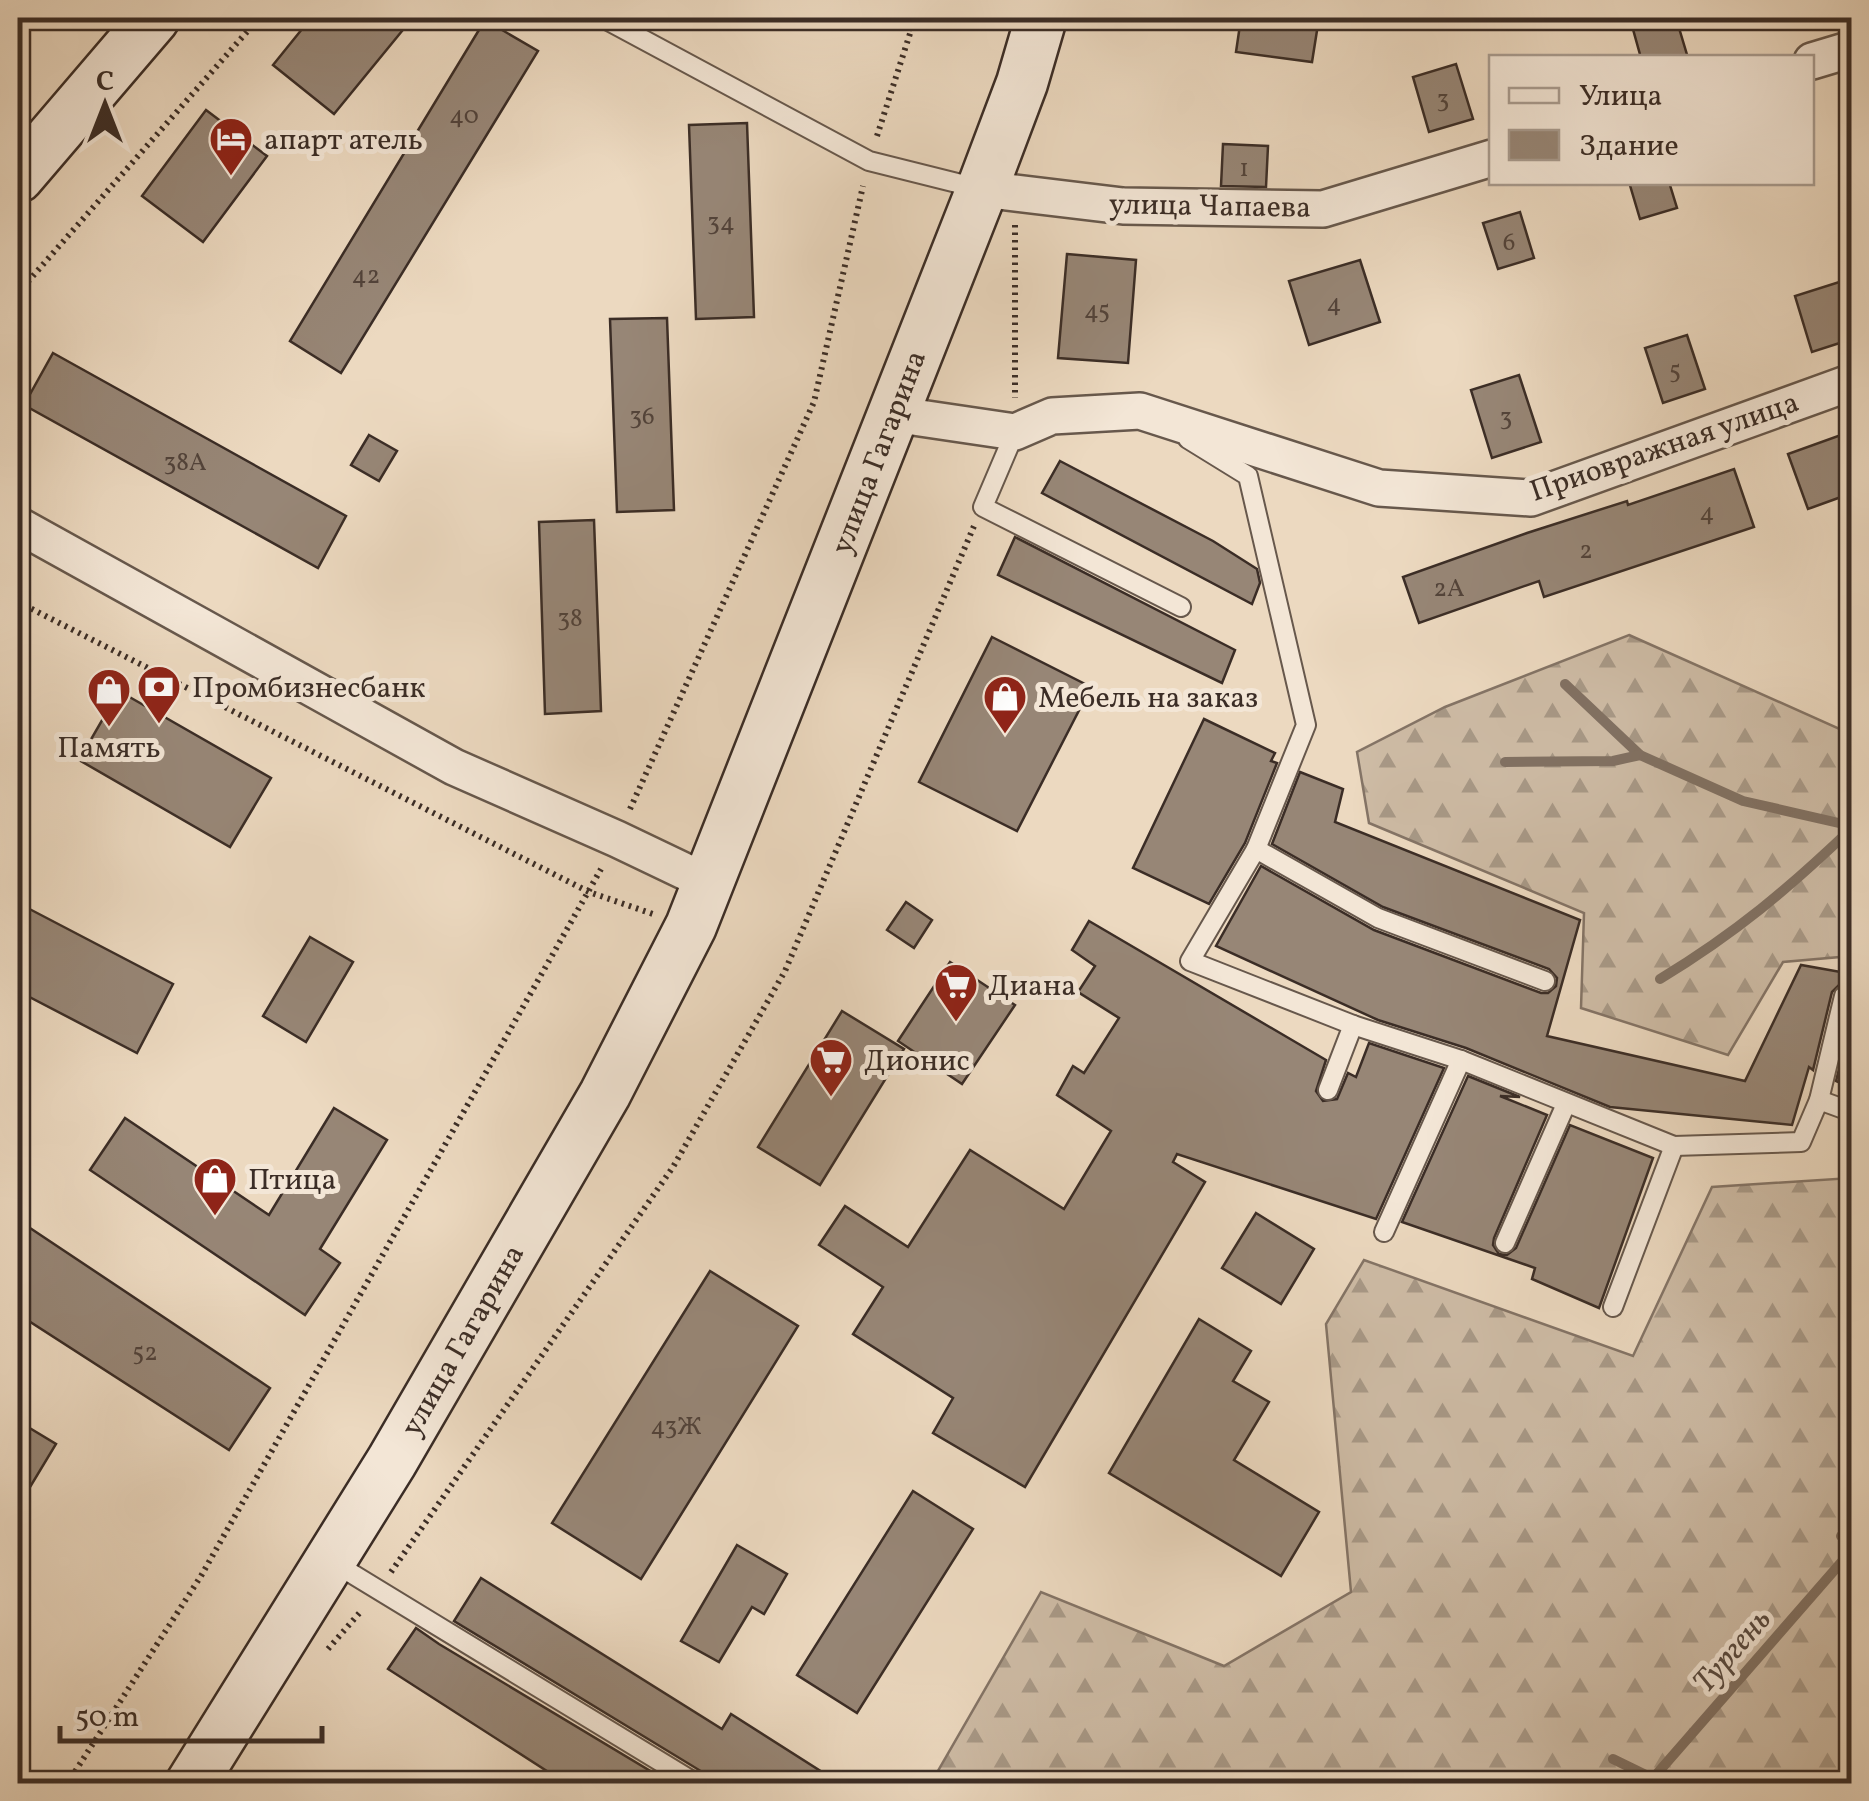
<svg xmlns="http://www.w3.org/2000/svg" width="1869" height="1801" font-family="Vollkorn,serif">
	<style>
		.forest { fill: url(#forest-firs); stroke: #847466; stroke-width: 2.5 }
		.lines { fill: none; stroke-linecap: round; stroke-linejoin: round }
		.stream { stroke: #817163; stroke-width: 10 }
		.building { fill: #978676; stroke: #3b2d26; stroke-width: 2.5 }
		.lane-casing { stroke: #67584c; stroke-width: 22 }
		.street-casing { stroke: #67584c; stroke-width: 40 }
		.secondary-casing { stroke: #3b2d26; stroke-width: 55 }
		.path { stroke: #3b2d26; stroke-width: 6; stroke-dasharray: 2.5 5; stroke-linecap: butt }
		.lane { stroke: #f3e6d6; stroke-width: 18 }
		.street { stroke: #f3e6d6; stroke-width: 35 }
		.secondary { stroke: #f3e6d6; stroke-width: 50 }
		.labels { text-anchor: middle; stroke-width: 10; stroke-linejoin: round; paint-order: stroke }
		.number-label { font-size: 25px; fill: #52433a }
		.poi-label { font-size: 30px; fill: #3b2d26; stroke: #f3e6d6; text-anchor: start }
		.street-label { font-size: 30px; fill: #3b2d26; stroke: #f3e6d6 }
		.water-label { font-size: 32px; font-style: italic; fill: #584a40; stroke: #f3e6d6 }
	</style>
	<defs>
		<pattern id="forest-firs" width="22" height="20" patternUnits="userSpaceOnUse" patternTransform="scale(2.5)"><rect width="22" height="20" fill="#cebca6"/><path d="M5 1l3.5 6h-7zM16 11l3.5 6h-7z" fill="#a89987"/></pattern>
	</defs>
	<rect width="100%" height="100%" fill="#ecd9c0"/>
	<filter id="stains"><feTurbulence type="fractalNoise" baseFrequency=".002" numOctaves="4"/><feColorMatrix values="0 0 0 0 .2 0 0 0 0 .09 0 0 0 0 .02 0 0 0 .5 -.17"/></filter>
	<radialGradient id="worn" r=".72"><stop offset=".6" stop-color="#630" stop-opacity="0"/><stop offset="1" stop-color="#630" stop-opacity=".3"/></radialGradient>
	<g class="forest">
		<path d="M1629,635L1851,734V956L1783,962L1728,1055L1581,1008L1584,913L1369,823L1357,752L1445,707Z"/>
		<path d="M1851,1178V1783H931L1041,1592L1224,1666L1351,1592L1326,1324L1364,1260L1633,1356L1712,1187Z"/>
	</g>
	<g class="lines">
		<g class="stream">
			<path d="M1565,684L1640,755L1743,801L1852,826"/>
			<path d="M1505,762L1613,761L1640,755"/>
			<path d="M1660,979C1736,933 1788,889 1852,828"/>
			<path d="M1841,1536L1852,1541"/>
			<path d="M1613,1759L1652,1778"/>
			<path d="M1648,1784L1852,1550"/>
		</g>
	</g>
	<g class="building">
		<path d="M311,18H385L402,31L334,114L273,65Z"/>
		<path d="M1241,18H1319L1312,62L1236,52Z"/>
		<path d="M1645,18H1676L1688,58H1641L1631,22Z"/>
		<path d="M485,20L538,51L341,373L290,341Z"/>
		<path d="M1456,64L1473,119L1429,132L1413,77Z"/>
		<path d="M206,110L267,156L203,242L142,196Z"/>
		<path d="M747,123L754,317L696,319L689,125Z"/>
		<path d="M1223,144L1268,146L1266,187L1221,186Z"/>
		<path d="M1629,182H1669L1677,208L1640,219Z"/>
		<path d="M1520,212L1534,258L1498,269L1483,223Z"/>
		<path d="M1067,254L1136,260L1128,363L1058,358Z"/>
		<path d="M1360,260L1380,322L1309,345L1289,281Z"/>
		<path d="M1852,278V339L1812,352L1795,296Z"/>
		<path d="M667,318L674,510L617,512L610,319Z"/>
		<path d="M1687,335L1705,389L1663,403L1645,348Z"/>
		<path d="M53,353L346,516L318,568L24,405Z"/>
		<path d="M1519,375L1541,442L1492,458L1471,390Z"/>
		<path d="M1852,431V493L1808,509L1788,454Z"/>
		<path d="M369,435L397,451L379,481L351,465Z"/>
		<path d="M1060,461L1213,541L1257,569L1260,583L1252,604L1042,493Z"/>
		<path d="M1734,469L1754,527L1544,597L1539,581L1419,623L1403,577L1527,533L1627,501L1628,505Z"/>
		<path d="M594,520L601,711L545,714L539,522Z"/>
		<path d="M1015,537L1235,650L1222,683L998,575Z"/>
		<path d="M992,637L1091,687L1017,831L919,782Z"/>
		<path d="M119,691L271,778L230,847L79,760Z"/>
		<path d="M1204,719L1275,753L1271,761L1277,763L1245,843L1209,904L1133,868Z"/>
		<path d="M1300,772L1343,789L1335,822L1580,920L1547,1036L1745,1081L1801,965L1852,974V986L1840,984L1832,992L1813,1070L1809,1067L1792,1125L1610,1107L1466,1048L1378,1020L1216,946L1261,866L1374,930L1541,993H1548L1556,986L1557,978L1549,969L1383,907L1272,844Z"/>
		<path d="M906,902L932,920L914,948L887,930Z"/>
		<path d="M18,903L173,984L137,1053L18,991Z"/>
		<path d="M1089,921L1326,1060L1316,1091L1323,1101L1337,1099L1348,1073L1356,1077L1369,1043L1444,1068L1376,1219L1177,1154L1173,1162L1205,1182L1025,1487L933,1433L953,1398L853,1334L883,1287L819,1245L845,1206L908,1247L970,1150L1064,1209L1111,1131L1057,1095L1073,1066L1084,1073L1119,1018L1078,992L1095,966L1072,950Z"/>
		<path d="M310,937L353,962L306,1042L263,1016Z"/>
		<path d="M950,962L1015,1005L962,1084L898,1041Z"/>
		<path d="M842,1011L904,1049L820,1185L758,1147Z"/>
		<path d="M1852,1018V1088L1836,1081Z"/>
		<path d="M1468,1076L1520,1097L1500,1096L1547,1115L1494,1238L1493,1245L1499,1254L1507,1255L1516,1248L1570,1125L1653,1158L1599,1308L1532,1279L1535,1268L1402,1222Z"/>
		<path d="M334,1108L387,1140L320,1249L340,1263L305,1315L90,1170L125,1118L269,1215Z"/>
		<path d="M1256,1213L1314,1249L1281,1304L1222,1268Z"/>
		<path d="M18,1220L270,1388L229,1450L18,1314Z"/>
		<path d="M710,1271L798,1326L641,1579L552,1523Z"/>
		<path d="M1199,1319L1251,1351L1233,1381L1269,1402L1234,1460L1319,1512L1281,1576L1109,1473Z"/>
		<path d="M18,1421L56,1444L18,1507Z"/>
		<path d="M913,1491L973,1529L857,1713L797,1675Z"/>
		<path d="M737,1545L787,1574L764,1614L752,1607L719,1662L681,1641Z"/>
		<path d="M481,1578L722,1729L731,1714L841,1784H709L704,1773L454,1621Z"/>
		<path d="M416,1628L439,1644L672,1784H567L388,1669Z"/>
	</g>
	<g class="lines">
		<defs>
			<g id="lane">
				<path d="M603,18L869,161L977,188"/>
				<path d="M1015,432L983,507L1181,607"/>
				<path d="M1188,439L1248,476L1306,725L1256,849L1190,961L1353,1025L1461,1060L1674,1146L1801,1142L1819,1100L1844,996"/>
				<path d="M1256,849L1378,918L1545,981"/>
				<path d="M1328,1090L1353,1025"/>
				<path d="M1819,1100L1852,1112"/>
				<path d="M1384,1232L1461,1060"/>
				<path d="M1505,1243L1566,1104"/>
				<path d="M1613,1307L1674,1146"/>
				<path d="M331,1561L697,1784"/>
			</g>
			<g id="street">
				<path d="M1812,61L1852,49"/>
				<path d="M982,189L1123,206L1323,209L1492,158"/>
				<path d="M893,414L1015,432L1052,416L1140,411L1379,488L1531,498L1852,382"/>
				<path d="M18,525L454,767L617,839L709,883"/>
			</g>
			<g id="secondary">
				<path d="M18,177L154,18"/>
				<path d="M191,1784L392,1461L605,1094L691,926L982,189L1022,83L1041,18"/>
			</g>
		</defs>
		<use href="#lane" class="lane-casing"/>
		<use href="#street" class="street-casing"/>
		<use href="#secondary" class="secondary-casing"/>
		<g class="path">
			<path d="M890,18L913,29"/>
			<path d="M877,136L915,18"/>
			<path d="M1015,225V398"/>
			<path d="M18,293L259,18"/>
			<path d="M18,602L589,892L653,914"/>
			<path d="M630,809L814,402L863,186"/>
			<path d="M391,1572L673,1167L785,971L974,526"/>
			<path d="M328,1649L362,1610"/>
			<path d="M67,1784L201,1576L601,869"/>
		</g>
		<use href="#lane" class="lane"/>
		<use href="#street" class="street"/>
		<use href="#secondary" class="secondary"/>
	</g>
	<defs>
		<symbol id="hotel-pin" viewBox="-11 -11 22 30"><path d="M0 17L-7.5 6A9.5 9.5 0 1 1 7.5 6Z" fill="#8f2418" stroke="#f3e6d6"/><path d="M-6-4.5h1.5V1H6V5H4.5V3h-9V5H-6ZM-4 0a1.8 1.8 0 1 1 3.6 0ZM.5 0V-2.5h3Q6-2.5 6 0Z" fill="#fff"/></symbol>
		<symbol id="bank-pin" viewBox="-11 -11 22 30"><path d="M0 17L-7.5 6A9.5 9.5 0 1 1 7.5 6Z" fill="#8f2418" stroke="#f3e6d6"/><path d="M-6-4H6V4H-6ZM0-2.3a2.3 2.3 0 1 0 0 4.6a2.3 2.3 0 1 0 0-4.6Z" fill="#fff"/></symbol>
		<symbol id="shop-pin" viewBox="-11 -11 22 30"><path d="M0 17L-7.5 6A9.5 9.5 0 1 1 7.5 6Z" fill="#8f2418" stroke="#f3e6d6"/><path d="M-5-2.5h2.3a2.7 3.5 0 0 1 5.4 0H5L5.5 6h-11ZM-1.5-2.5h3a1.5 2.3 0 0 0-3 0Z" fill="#fff"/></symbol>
		<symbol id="supermarket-pin" viewBox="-11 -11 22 30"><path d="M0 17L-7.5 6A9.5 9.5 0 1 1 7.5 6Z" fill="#8f2418" stroke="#f3e6d6"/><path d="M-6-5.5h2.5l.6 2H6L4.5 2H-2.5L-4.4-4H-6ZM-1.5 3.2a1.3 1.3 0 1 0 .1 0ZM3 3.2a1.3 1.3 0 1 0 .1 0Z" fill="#fff"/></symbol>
	</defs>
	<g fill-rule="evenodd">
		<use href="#hotel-pin" x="206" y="114" width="50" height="68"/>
		<use href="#bank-pin" x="134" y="662" width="50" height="68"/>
		<use href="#shop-pin" x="84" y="665" width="50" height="68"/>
		<use href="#shop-pin" x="980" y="672" width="50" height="68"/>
		<use href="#supermarket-pin" x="931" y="960" width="50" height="68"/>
		<use href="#supermarket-pin" x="806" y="1035" width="50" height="68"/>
		<use href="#shop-pin" x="190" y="1154" width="50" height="68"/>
	</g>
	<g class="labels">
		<g class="number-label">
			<text x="1443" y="107">3</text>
			<text x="464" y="123">40</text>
			<text x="1244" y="176">1</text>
			<text x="721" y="230">34</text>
			<text x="1509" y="250">6</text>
			<text x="366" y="283">42</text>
			<text x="1334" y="311">4</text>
			<text x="1097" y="318">45</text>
			<text x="1675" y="378">5</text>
			<text x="642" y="424">36</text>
			<text x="1506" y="425">3</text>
			<text x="185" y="470">38А</text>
			<text x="1707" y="520">4</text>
			<text x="1586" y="558">2</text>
			<text x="1449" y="596">2А</text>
			<text x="570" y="626">38</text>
			<text x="145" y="1360">52</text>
			<text x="676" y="1434">43Ж</text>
		</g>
		<g class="poi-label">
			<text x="264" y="149">апарт атель</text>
			<text x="192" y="697">Промбизнесбанк</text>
			<text x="1038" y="707">Мебель на заказ</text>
			<text x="109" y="757" text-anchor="middle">Память</text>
			<text x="988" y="995">Диана</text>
			<text x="864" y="1070">Дионис</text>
			<text x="248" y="1189">Птица</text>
		</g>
		<g class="street-label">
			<text transform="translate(1210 205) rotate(1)" y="10">улица Чапаева</text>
			<text transform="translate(1664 446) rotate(-19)" y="10">Приовражная улица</text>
			<text transform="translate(878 452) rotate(-69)" y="10">улица Гагарина</text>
			<text transform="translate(462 1340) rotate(-60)" y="10">улица Гагарина</text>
		</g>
		<g class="water-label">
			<text transform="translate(1731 1650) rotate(-49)" y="11">Тургень</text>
		</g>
	</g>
	<rect width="1869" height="1801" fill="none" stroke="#ecd9c0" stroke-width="60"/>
	<rect x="20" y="20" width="1829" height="1761" fill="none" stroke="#3b2d26" stroke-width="5"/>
	<rect x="30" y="30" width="1809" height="1741" fill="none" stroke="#3b2d26" stroke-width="2.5"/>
	<rect x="1489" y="55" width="325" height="130" fill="#f3e6d6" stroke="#a99c90" stroke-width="2.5"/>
	<rect x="1509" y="88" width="50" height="15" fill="#f3e6d6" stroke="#a99c90" stroke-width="2.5"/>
	<text x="1579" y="105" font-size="30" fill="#3b2d26">Улица</text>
	<rect x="1509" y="130" width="50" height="30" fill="#978676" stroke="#a99c90" stroke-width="2.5"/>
	<text x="1579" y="155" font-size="30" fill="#3b2d26">Здание</text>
	<g transform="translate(105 105)" stroke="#f3e6d6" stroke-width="8" paint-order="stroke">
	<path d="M0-8L18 38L0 25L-18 38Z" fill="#3b2d26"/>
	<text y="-15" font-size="28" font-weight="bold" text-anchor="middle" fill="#3b2d26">С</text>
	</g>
	<path d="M60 1726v15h262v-15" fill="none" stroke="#3b2d26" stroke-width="5"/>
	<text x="75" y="1726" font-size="30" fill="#3b2d26" stroke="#f3e6d6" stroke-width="8" paint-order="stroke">50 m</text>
	<rect width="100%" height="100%" filter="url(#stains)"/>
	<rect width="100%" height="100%" fill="url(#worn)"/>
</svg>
